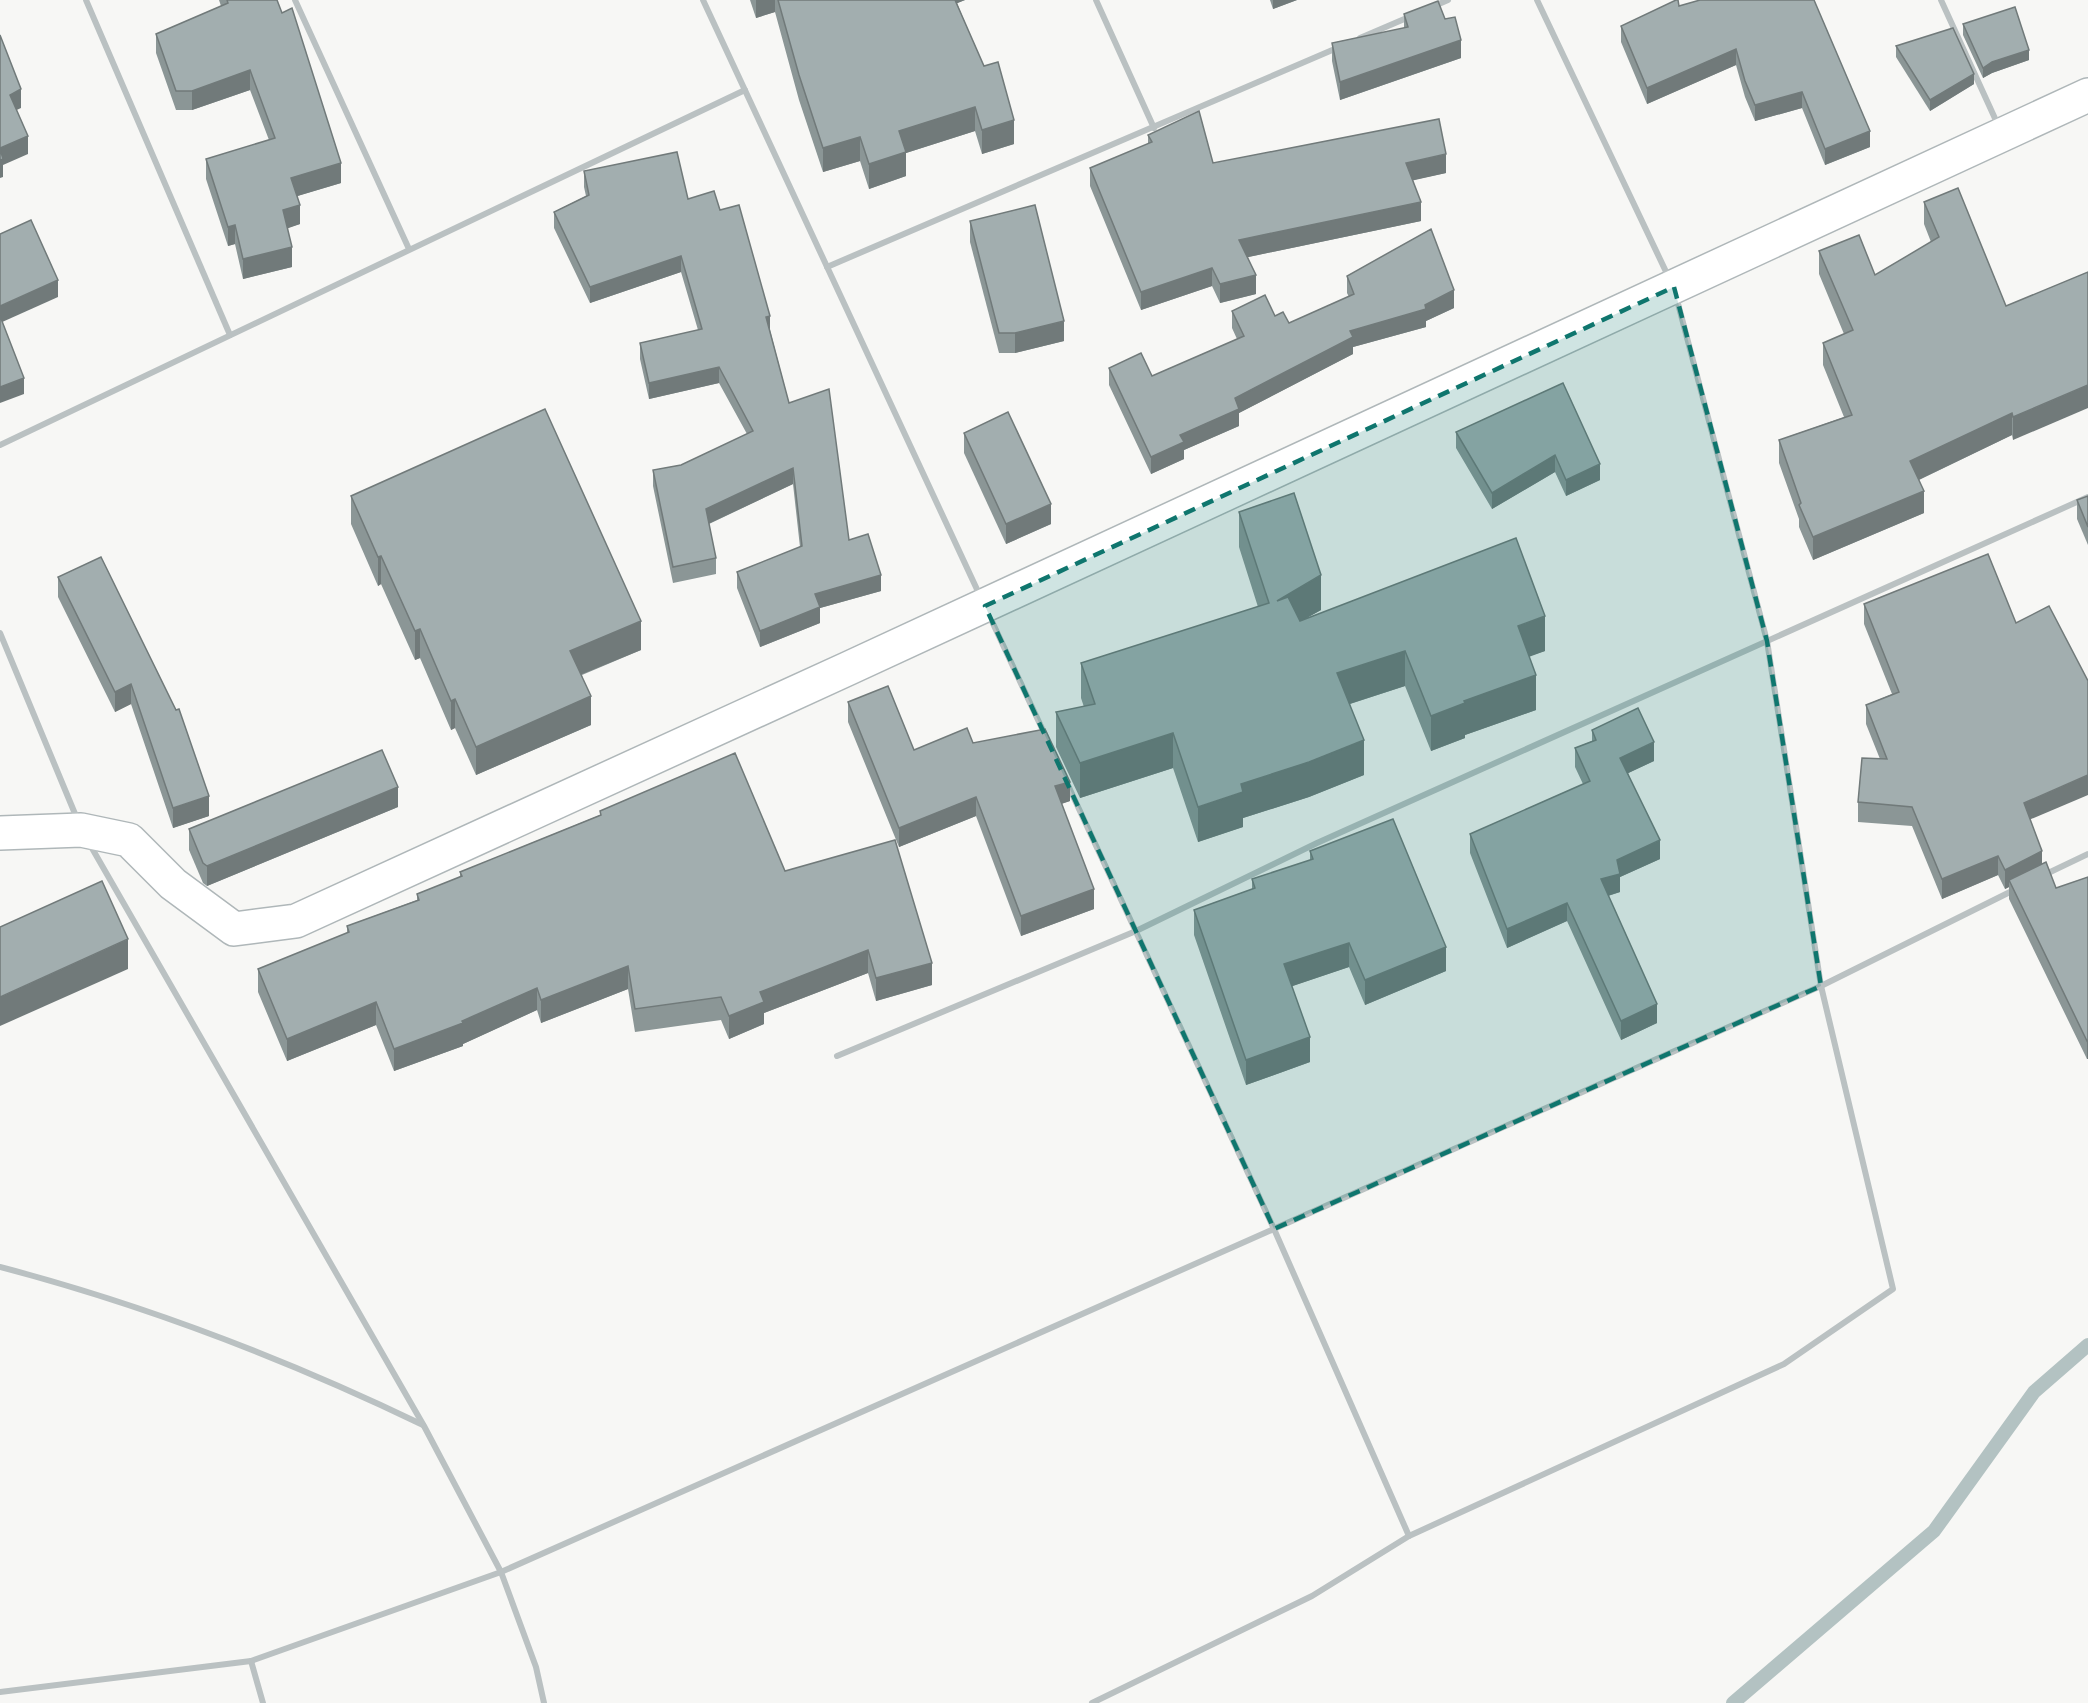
<svg xmlns="http://www.w3.org/2000/svg" width="2088" height="1703" font-family="Raleway,sans-serif">
	<style>
		.lines { fill: none; stroke-linecap: round; stroke-linejoin: round }
		.stream { stroke: #b3c2c2; stroke-width: 14 }
		.secondary-casing { stroke: #afb7b9; stroke-width: 36 }
		.street { stroke: #bac1c2; stroke-width: 6 }
		.secondary { stroke: #fff; stroke-width: 33 }
		.wall { fill: #8b9696 }
		.shaded-wall { fill: #717a7a }
		.building { fill: #a2aeaf; stroke: #717a7a; stroke-width: 1.5 }
		.marked { fill: #0f766e; fill-opacity: 0.2; stroke: #0f766e; stroke-width: 4.5; stroke-dasharray: 12 8; stroke-linejoin: round }
	</style>
	<rect width="100%" height="100%" fill="#f7f7f5"/>
	<g class="lines">
		<path class="stream" d="M1733,1703L1934,1531L2034,1392L2088,1345"/>
		<defs>
			<path id="secondary" d="M0,833L81,830L129,840L173,884L234,929L296,921L847,669L2088,95"/>
		</defs>
		<use href="#secondary" class="secondary-casing"/>
		<g class="street">
			<path d="M86,0L230,335"/>
			<path d="M295,0L409,249"/>
			<path d="M703,0L981,598"/>
			<path d="M1096,0L1154,128"/>
			<path d="M1537,0L1669,278"/>
			<path d="M1941,0L1998,125"/>
			<path d="M1432,7L1448,0"/>
			<path d="M1360,38L1409,17"/>
			<path d="M827,267L1337,48"/>
			<path d="M0,445L745,90"/>
			<path d="M989,615L1046,737"/>
			<path d="M0,633L78,821"/>
			<path d="M1066,781L1274,1229L1409,1536"/>
			<path d="M89,843L424,1426L501,1572L536,1667L544,1703"/>
			<path d="M2044,875L2088,854"/>
			<path d="M837,1056L1136,931L1317,843L2088,497"/>
			<path d="M0,1267C145,1305 288,1360 423,1425"/>
			<path d="M251,1661L263,1703"/>
			<path d="M0,1692L251,1661L501,1572L1821,986L2016,889"/>
			<path d="M1092,1703L1312,1596L1409,1536L1784,1364L1893,1289L1821,986L1767,641L1676,296"/>
		</g>
		<use href="#secondary" class="secondary"/>
	</g>
	<g class="wall">
		<path d="M219,0H277L341,183L297,196L300,224L287,228L292,267L243,279L235,244L228,246L206,179V159L269,140L250,90L192,110H176L156,53V34L221,6Z"/>
		<path d="M750,0H965L957,3L1014,144L982,154L975,131L906,153V176L869,189L860,161L823,172L799,100L775,12L756,18Z"/>
		<path d="M1270,0H1297L1273,9Z"/>
		<path d="M1700,0L1870,147L1825,165L1802,108L1755,121L1745,97L1736,65L1647,104L1621,42V26L1679,6Z"/>
		<path d="M1404,14L1445,19L1461,58L1340,100L1332,61V43L1404,28Z"/>
		<path d="M1963,24L2029,60L1992,73L1983,78L1963,35Z"/>
		<path d="M1896,46L1974,84L1930,111L1896,57Z"/>
		<path d="M1148,135L1213,163L1446,173L1413,180L1421,221L1248,257L1256,294L1220,303L1212,286L1141,310L1090,186V168L1148,144Z"/>
		<path d="M584,171L688,199L720,210L770,330L789,403L849,540L881,591L820,608V623L760,647L737,588V572L800,547L793,484L709,524L716,558V574L673,583L653,486V470L681,465L747,434L719,383L649,399L640,359V343L698,330L681,272L590,303L554,228V212L586,196L584,187Z"/>
		<path d="M1924,202L2006,306L2088,272L2013,440L2012,435L1919,480L1924,513L1813,560L1799,527V519L1779,463V440L1844,417L1823,365V343L1844,334L1819,274V251L1875,275L1931,242L1924,224Z"/>
		<path d="M970,221L1064,341L1015,353H999L970,242Z"/>
		<path d="M1347,276L1454,308L1426,321V327L1353,347V354L1239,413V426L1184,450V459L1151,474L1109,385V368L1152,376L1237,339L1232,328V311L1275,316L1289,323L1349,297L1347,293Z"/>
		<path d="M1563,383L1600,480L1566,496L1555,472L1492,509L1456,448V432Z"/>
		<path d="M964,433L1051,524L1006,544L964,453Z"/>
		<path d="M351,496L641,650L582,675L591,725L476,775L455,728L451,730L420,658L415,660L381,584L378,586L351,524Z"/>
		<path d="M2088,496V545L2077,519V500Z"/>
		<path d="M1239,512L1321,610L1308,617L1545,651L1529,656L1536,710L1465,735V738L1431,751L1405,686L1350,704L1364,775L1309,797L1243,818V827L1198,842L1173,768L1080,798L1056,747V712L1084,707L1081,698V663L1258,607L1239,547Z"/>
		<path d="M58,577L176,710L209,816L173,828L131,704L115,712L58,597Z"/>
		<path d="M1864,604L2030,819L2042,864L2056,888L2088,877V1059H2087L2009,899V887L2005,889L1998,875L1942,899L1912,826L1858,822V802L1880,759L1866,724V705L1892,694L1864,624Z"/>
		<path d="M848,702L914,750L973,743L1070,801L1061,804L1094,909L1021,936L976,816L899,847L848,722Z"/>
		<path d="M1592,730L1654,761L1628,773L1660,859L1620,877V892L1608,896L1657,1023L1621,1040L1567,921L1507,948L1470,853V834L1583,784L1575,767V748L1592,741Z"/>
		<path d="M398,807L207,886L203,883L189,850V829Z"/>
		<path d="M600,811L785,871L932,985L876,1001L868,973L764,1013V1024L729,1039L721,1020L635,1032L628,989L541,1023L537,1010L463,1044V1046L394,1071L376,1025L287,1061L258,992V969L347,933V926L417,900V894L460,877V872L600,815Z"/>
		<path d="M1310,851L1446,971L1365,1005L1349,967L1292,986L1310,1062L1246,1085L1194,935V910L1252,889V879L1310,860Z"/>
	</g>
	<g class="shaded-wall">
		<path d="M756,0H775V12L756,18Z"/>
		<path d="M948,0H965L948,7Z"/>
		<path d="M1273,0H1297L1273,9Z"/>
		<path d="M1461,40V58L1340,100V82Z"/>
		<path d="M1736,49V65L1647,104V88Z"/>
		<path d="M2029,50V60L1992,73L1983,78V68L1992,62Z"/>
		<path d="M250,70V90L192,110V91Z"/>
		<path d="M1974,74V84L1930,111V100Z"/>
		<path d="M21,89V108L10,113V95Z"/>
		<path d="M1802,92V108L1755,121V105Z"/>
		<path d="M975,107V131L906,153V176L869,189V164L899,131Z"/>
		<path d="M1014,120V144L982,154V130Z"/>
		<path d="M1870,131V147L1825,165V149Z"/>
		<path d="M28,136V154L3,165V177L0,178V148Z"/>
		<path d="M860,137V161L823,172V148Z"/>
		<path d="M1446,154V173L1406,182V163Z"/>
		<path d="M341,163V183L291,198V178Z"/>
		<path d="M1421,202V221L1239,259V240Z"/>
		<path d="M300,205V224L283,230V210Z"/>
		<path d="M235,225V244L228,246V227Z"/>
		<path d="M292,247V267L243,279V259Z"/>
		<path d="M681,256V272L590,303V287Z"/>
		<path d="M1212,268V286L1141,310V292Z"/>
		<path d="M1256,275V294L1220,303V284Z"/>
		<path d="M58,280V297L0,323V306Z"/>
		<path d="M1454,290V308L1426,321V327L1353,347V354L1239,413V426L1184,450V459L1151,474V457L1180,435L1235,398L1350,331L1425,305Z"/>
		<path d="M770,316V332L766,317Z"/>
		<path d="M1064,321V341L1015,353V333Z"/>
		<path d="M719,367V383L649,399V383Z"/>
		<path d="M24,378V394L0,403V387Z"/>
		<path d="M2088,385V408L2013,440V417Z"/>
		<path d="M2012,413V435L1910,484V461Z"/>
		<path d="M1555,455V472L1492,509V493Z"/>
		<path d="M1600,464V480L1566,496V480Z"/>
		<path d="M793,468V484L706,525V509Z"/>
		<path d="M1924,491V513L1813,560V537Z"/>
		<path d="M1051,504V524L1006,544V524Z"/>
		<path d="M381,556V584L378,586V557Z"/>
		<path d="M881,575V591L820,608V623L760,647V631L815,594Z"/>
		<path d="M1321,575V610L1277,635V601Z"/>
		<path d="M1545,616V651L1518,661V626Z"/>
		<path d="M641,621V650L570,679V651Z"/>
		<path d="M420,629V658L415,660V631Z"/>
		<path d="M1405,651V686L1337,708V673Z"/>
		<path d="M1536,675V710L1465,735V738L1431,751V716L1464,701Z"/>
		<path d="M131,684V704L115,712V692Z"/>
		<path d="M591,696V725L476,775V747Z"/>
		<path d="M455,699V728L451,730V701Z"/>
		<path d="M1173,733V768L1080,798V763Z"/>
		<path d="M1364,740V775L1309,797L1243,818V827L1198,842V807L1241,784Z"/>
		<path d="M1654,742V761L1620,777V758Z"/>
		<path d="M2088,775V795L2024,822V803Z"/>
		<path d="M1070,782V801L1055,806V786Z"/>
		<path d="M398,787V807L207,886V866Z"/>
		<path d="M209,796V816L173,828V808Z"/>
		<path d="M976,797V816L899,847V828Z"/>
		<path d="M1660,840V859L1620,877V892L1601,898V879L1617,860Z"/>
		<path d="M2042,851V871L2009,880V887L2005,889V870Z"/>
		<path d="M1998,856V875L1942,899V879Z"/>
		<path d="M1094,889V909L1021,936V916Z"/>
		<path d="M1567,903V921L1507,948V929Z"/>
		<path d="M128,939V969L0,1026V997Z"/>
		<path d="M1349,943V967L1284,989V964Z"/>
		<path d="M1446,947V971L1365,1005V980Z"/>
		<path d="M868,950V973L764,1013V1024L729,1039V1016L760,992Z"/>
		<path d="M932,963V985L876,1001V978Z"/>
		<path d="M628,966V989L541,1023V1000Z"/>
		<path d="M537,988V1010L463,1044V1046L394,1071V1049L462,1021Z"/>
		<path d="M376,1002V1025L287,1061V1039Z"/>
		<path d="M1657,1004V1023L1621,1040V1021Z"/>
		<path d="M1310,1037V1062L1246,1085V1060Z"/>
		<path d="M2088,1040V1059H2087V1041Z"/>
	</g>
	<g class="building">
		<path d="M227,0H277L282,13L292,8L341,163L291,178L300,205L283,210L292,247L243,259L235,225L228,227L206,159L275,138L250,70L192,91H176L156,34L228,3Z"/>
		<path d="M778,0H955L984,66L998,62L1014,120L982,130L975,107L899,131L906,152L869,164L860,137L823,148L799,75Z"/>
		<path d="M1676,0H1678L1679,6L1700,0H1814L1870,131L1825,149L1802,92L1755,105L1745,81L1736,49L1647,88L1621,26Z"/>
		<path d="M1438,1L1445,19L1455,17L1461,40L1340,82L1332,43L1408,27L1404,14Z"/>
		<path d="M2015,7L2029,50L1992,62L1983,68L1963,24Z"/>
		<path d="M1953,28L1974,74L1930,100L1896,46Z"/>
		<path d="M0,35L21,89L10,95L28,136L0,148Z"/>
		<path d="M1199,111L1213,163L1439,119L1446,154L1406,163L1421,202L1239,240L1256,275L1220,284L1212,268L1141,292L1090,168L1152,142L1148,135Z"/>
		<path d="M0,149L3,159L0,160Z"/>
		<path d="M677,152L688,199L714,191L720,210L739,205L770,316L766,317L789,403L829,389L849,540L868,534L881,575L815,594L820,607L760,631L737,572L802,546L793,468L706,509L716,558L673,567L653,470L681,465L753,431L719,367L649,383L640,343L702,329L681,256L590,287L554,212L589,195L584,171Z"/>
		<path d="M1958,188L2006,306L2088,272V385L2013,417L2012,413L1910,461L1924,491L1813,537L1799,505L1801,503L1779,440L1852,415L1823,343L1853,330L1819,251L1859,235L1875,275L1939,237L1924,202Z"/>
		<path d="M1035,205L1064,321L1015,333H999L970,221Z"/>
		<path d="M31,220L58,280L0,306V234Z"/>
		<path d="M1431,229L1454,290L1425,305L1426,309L1350,331L1353,337L1235,398L1239,409L1180,435L1184,442L1151,457L1109,368L1141,353L1152,376L1244,336L1232,311L1265,295L1275,316L1283,312L1289,323L1354,294L1347,276Z"/>
		<path d="M0,316L24,378L0,387Z"/>
		<path d="M1563,383L1600,464L1566,480L1555,455L1492,493L1456,432Z"/>
		<path d="M545,409L641,621L570,651L591,696L476,747L455,699L451,701L420,629L415,631L381,556L378,557L351,496Z"/>
		<path d="M1008,412L1051,504L1006,524L964,433Z"/>
		<path d="M1294,493L1321,575L1277,601L1288,597L1300,621L1516,538L1545,616L1518,626L1536,675L1464,701L1465,703L1431,716L1405,651L1337,673L1364,740L1309,762L1241,784L1243,792L1198,807L1173,733L1080,763L1056,712L1095,704L1081,663L1269,603L1239,512Z"/>
		<path d="M2088,496V527L2077,500Z"/>
		<path d="M1988,554L2016,623L2049,606L2088,681V775L2024,803L2042,851L2005,870L1998,856L1942,879L1912,807L1858,802L1862,758L1887,759L1866,705L1899,692L1864,604Z"/>
		<path d="M101,557L176,710L179,709L209,796L173,808L131,684L115,692L58,577Z"/>
		<path d="M888,686L914,750L967,728L973,743L1045,729L1070,782L1055,786L1094,889L1021,916L976,797L899,828L848,702Z"/>
		<path d="M1638,708L1654,742L1620,758L1660,840L1617,860L1620,874L1601,879L1657,1004L1621,1021L1567,903L1507,929L1470,834L1590,781L1575,748L1596,740L1592,730Z"/>
		<path d="M382,750L398,787L207,866L203,863L189,829Z"/>
		<path d="M735,753L785,871L895,840L932,963L876,978L868,950L760,992L764,1002L729,1016L721,997L635,1009L628,966L541,1000L537,988L462,1021L463,1023L394,1049L376,1002L287,1039L258,969L349,932L347,926L419,900L417,894L462,876L460,872L601,815L600,811Z"/>
		<path d="M1393,819L1446,947L1365,980L1349,943L1284,964L1310,1037L1246,1060L1194,910L1255,888L1252,879L1313,859L1310,851Z"/>
		<path d="M2046,862L2056,888L2088,877V1040L2087,1041L2009,880Z"/>
		<path d="M102,881L128,939L0,997V927Z"/>
	</g>
	<path class="marked" d="M1674,287L1767,641L1821,986L1274,1229L985,606Z"/>
</svg>
